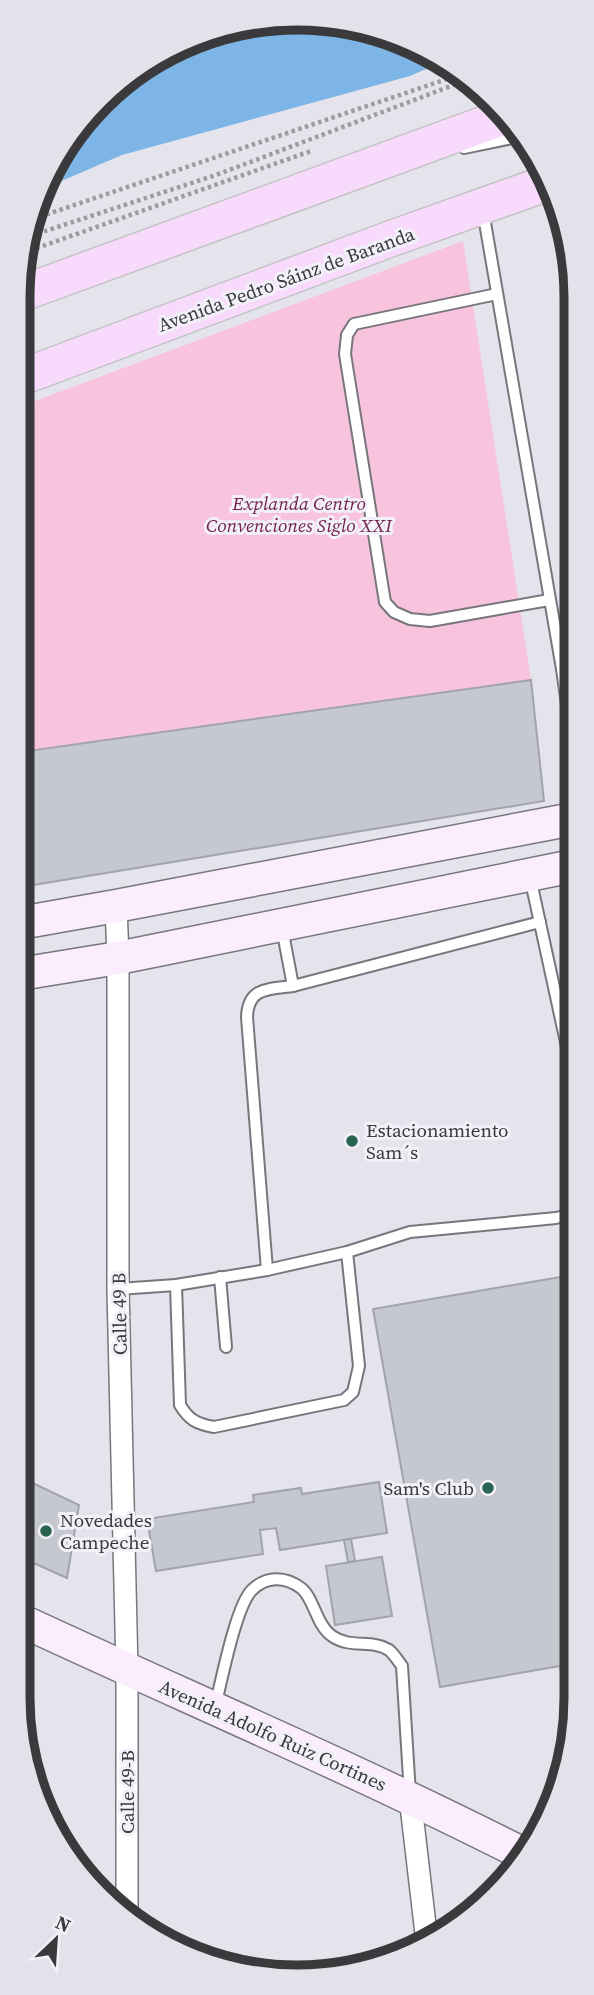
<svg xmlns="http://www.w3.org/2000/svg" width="594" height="1995" font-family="'Source Serif 4',serif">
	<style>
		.green { fill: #f8c3dc }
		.water { fill: #7cb5e6 }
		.building { fill: #c5c8cf; stroke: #a1a4ab; stroke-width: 2 }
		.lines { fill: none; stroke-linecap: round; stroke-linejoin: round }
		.lane-casing { stroke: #77767d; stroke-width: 14 }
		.street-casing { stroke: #77767d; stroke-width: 24 }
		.secondary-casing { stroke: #77767d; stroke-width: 35 }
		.primary-casing { stroke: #c4c4c4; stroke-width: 38 }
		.path { stroke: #9c9ba0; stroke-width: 4.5; stroke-dasharray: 3.5 3.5; stroke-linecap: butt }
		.lane { stroke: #fff; stroke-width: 10 }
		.street { stroke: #fff; stroke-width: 21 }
		.secondary { stroke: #fcedfe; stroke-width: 32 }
		.primary { stroke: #f8dbfc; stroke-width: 35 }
		.poi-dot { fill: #28644f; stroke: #f2f0f8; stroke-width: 2.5 }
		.labels { text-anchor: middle; stroke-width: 6; stroke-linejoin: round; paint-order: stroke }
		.street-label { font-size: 19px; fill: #3a393c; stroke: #f2f0f8 }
		.park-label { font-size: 19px; font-style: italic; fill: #732351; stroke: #f2f0f8 }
		.poi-label { font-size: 19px; fill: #3a393c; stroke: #f2f0f8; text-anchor: start }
		.rim { fill: none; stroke: #3a393c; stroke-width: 9 }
	</style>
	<rect width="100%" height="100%" fill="#e5e3eb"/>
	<path class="green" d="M463,241L531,680L21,752L22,406Z"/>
	<path class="water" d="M243,23H352L437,55L444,61L410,76L122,155L45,188L65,141L142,64Z"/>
	<g class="building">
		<path d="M531,680L544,801L21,887V752Z"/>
		<path d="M572,1275L571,1731L560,1666L440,1687L373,1309Z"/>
		<path d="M18,1476L79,1505L67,1578L18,1556Z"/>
		<path d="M379,1482L387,1533L280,1550L276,1528L260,1530L263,1554L156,1571L147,1519L254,1502L253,1495L301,1488L302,1494Z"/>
		<path d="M351,1539L355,1561L348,1562L344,1540Z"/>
		<path d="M382,1557L392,1616L335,1625L326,1566Z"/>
	</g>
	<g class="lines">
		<defs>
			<g id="lane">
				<path d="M464,148L522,136"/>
				<path d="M483,211L562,669L573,747"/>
				<path d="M497,294L354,324L347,335L345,354L385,602L394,612L410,619L430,621L549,600"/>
				<path d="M530,877L572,1070"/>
				<path d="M282,928L293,986"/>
				<path d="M267,1270L247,1017C248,987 269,989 293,986L540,922"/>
				<path d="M220,1277L226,1347"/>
				<path d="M176,1285L180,1405C189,1420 197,1424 214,1427L344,1400L353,1392L359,1366L347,1252"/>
				<path d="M118,1289L176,1285L267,1270L347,1252L410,1232L556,1218L572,1214"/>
				<path d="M215,1707C221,1683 236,1605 252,1590C266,1576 285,1576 301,1588C314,1598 316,1625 332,1636C350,1649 372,1639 389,1650C394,1654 398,1661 402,1666L410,1794"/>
			</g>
			<g id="street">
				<path d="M116,906L118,958V1289L127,1670V1913"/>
				<path d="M410,1797L427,1942"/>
			</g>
			<g id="secondary">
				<path d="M20,923L116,906L573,819"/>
				<path d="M20,974L118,958L573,866"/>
				<path d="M18,1619C188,1698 360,1771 527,1856"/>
			</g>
			<g id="primary">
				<path d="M23,293L509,115"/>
				<path d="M22,377L390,239L550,182"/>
			</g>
		</defs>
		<use href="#lane" class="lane-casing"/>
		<use href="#street" class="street-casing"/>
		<use href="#secondary" class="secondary-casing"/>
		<use href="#primary" class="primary-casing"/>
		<g class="path">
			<path d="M33,219L441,81L459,73"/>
			<path d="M24,238L216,175L467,80"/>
			<path d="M23,253L311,151"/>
		</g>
		<use href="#lane" class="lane"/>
		<use href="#street" class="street"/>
		<use href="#secondary" class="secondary"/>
		<use href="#primary" class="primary"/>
	</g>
	<g class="poi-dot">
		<circle cx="352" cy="1141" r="7"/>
		<circle cx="488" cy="1488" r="7"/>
		<circle cx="46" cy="1531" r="7"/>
	</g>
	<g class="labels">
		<g class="street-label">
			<text transform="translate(286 279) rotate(-20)" y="7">Avenida Pedro Sáinz de Baranda</text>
			<text transform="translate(119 1314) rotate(-91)" y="7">Calle 49 B</text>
			<text transform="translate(273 1735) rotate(24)" y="7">Avenida Adolfo Ruiz Cortines</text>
			<text transform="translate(127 1792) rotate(-90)" y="7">Calle 49-B</text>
		</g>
		<g class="park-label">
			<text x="299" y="510">Explanda Centro<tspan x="299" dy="22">Convenciones Siglo XXI</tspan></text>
		</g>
		<g class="poi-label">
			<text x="366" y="1137">Estacionamiento<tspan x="366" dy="22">Sam´s</tspan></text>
			<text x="474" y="1495" text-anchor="end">Sam's Club</text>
			<text x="60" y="1527">Novedades<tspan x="60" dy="22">Campeche</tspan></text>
		</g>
	</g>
	<path d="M0 0H594V1995H0ZM297 30H297A267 267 0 0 1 564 297V1698A267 267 0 0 1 297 1965H297A267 267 0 0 1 30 1698V297A267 267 0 0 1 297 30Z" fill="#e3e1e9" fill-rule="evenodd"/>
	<path class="rim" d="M297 30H297A267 267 0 0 1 564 297V1698A267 267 0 0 1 297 1965H297A267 267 0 0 1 30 1698V297A267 267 0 0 1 297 30Z"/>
	<g transform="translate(56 1939) rotate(25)" stroke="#f2f0f8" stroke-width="5" paint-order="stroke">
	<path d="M0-5L12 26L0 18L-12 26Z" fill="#3a393c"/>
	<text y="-10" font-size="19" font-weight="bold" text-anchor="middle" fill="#3a393c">N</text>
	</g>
</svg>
